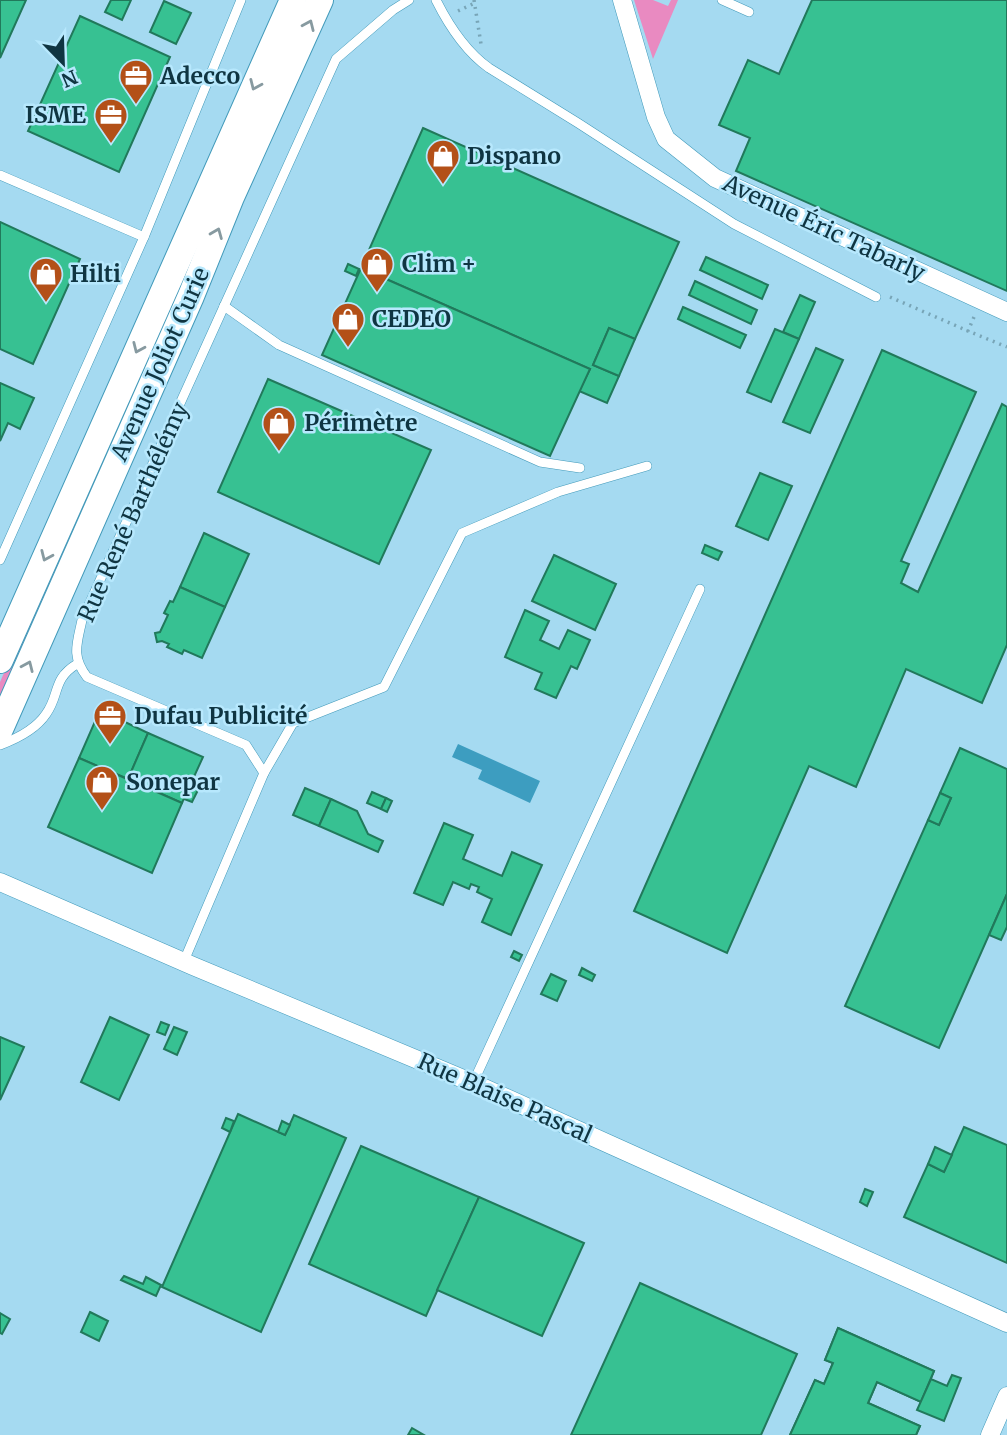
<svg xmlns="http://www.w3.org/2000/svg" width="1007" height="1435" font-family="Merriweather,serif">
	<style>
		.built { fill: #a5daf1 }
		.green { fill: #e98ac1 }
		.water { fill: #3d9dc0 }
		.building { fill: #37c192; stroke: #21795b; stroke-width: 2; fill-rule: evenodd }
		.lines { fill: none; stroke-linecap: round; stroke-linejoin: round }
		.lane-casing { stroke: #429aba; stroke-width: 10 }
		.street-casing { stroke: #429aba; stroke-width: 19 }
		.secondary-casing { stroke: #429aba; stroke-width: 28 }
		.path { stroke: #78a5b7; stroke-width: 3.5; stroke-dasharray: 2 5; stroke-linecap: butt }
		.lane { stroke: #fff; stroke-width: 9 }
		.street { stroke: #fff; stroke-width: 18 }
		.secondary { stroke: #fff; stroke-width: 26 }
		.oneway { stroke: #879aa0 }
		.labels { text-anchor: middle; stroke-width: 5; stroke-linejoin: round; paint-order: stroke }
		.poi-label { font-size: 23px; font-weight: bold; fill: #0f3542; stroke: #b7e8fd; text-anchor: start }
		.street-label { font-size: 23px; fill: #0f3542; stroke: #b7e8fd }
	</style>
	<rect width="100%" height="100%" fill="#b7e8fd"/>
	<rect class="built" x="0" y="0" width="1007" height="1435"/>
	<g class="green">
		<path d="M634,0H653L668,6L671,0H678L653,59Z"/>
		<path d="M172,295L178,297L0,699V682Z"/>
	</g>
	<path class="water" d="M458,744L540,781L530,803L478,779L482,770L452,757Z"/>
	<g class="building">
		<path d="M0,0H26L0,58Z"/>
		<path d="M111,0H131L122,20L105,12Z"/>
		<path d="M812,0H1007V291L736,171L750,138L719,125L748,60L779,74Z"/>
		<path d="M164,1L191,13L176,44L150,32Z"/>
		<path d="M80,16L170,57L119,172L28,131Z"/>
		<path d="M423,128L679,242L635,339L609,328L593,365L619,376L607,403L579,391L590,369L361,268Z"/>
		<path d="M0,222L80,259L33,364L0,349Z"/>
		<path d="M706,257L768,285L762,299L700,270Z"/>
		<path d="M348,264L359,269L356,276L345,271Z"/>
		<path d="M361,268L590,369L550,456L322,355Z"/>
		<path d="M695,281L757,310L751,324L689,295Z"/>
		<path d="M800,295L815,302L799,339L783,332Z"/>
		<path d="M683,307L746,335L740,348L678,319Z"/>
		<path d="M609,328L635,339L619,376L593,365Z"/>
		<path d="M775,329L799,339L771,402L747,392Z"/>
		<path d="M816,348L843,360L810,433L783,422Z"/>
		<path d="M882,350L976,392L901,561L909,564L901,583L918,592L1002,404L1007,407V645L982,703L906,669L856,787L809,766L727,953L634,911Z"/>
		<path d="M268,379L431,450L379,564L218,492Z"/>
		<path d="M0,383L34,398L20,429L8,423L0,441Z"/>
		<path d="M760,473L792,486L768,540L736,526Z"/>
		<path d="M204,533L249,554L225,607L180,587Z"/>
		<path d="M705,545L722,552L718,560L702,553Z"/>
		<path d="M554,555L616,584L595,630L532,601Z"/>
		<path d="M180,587L225,607L202,658L184,650L182,654L167,647L169,644L162,641L157,642L155,633L160,632L168,615L164,613L170,601L173,602Z"/>
		<path d="M525,610L549,621L540,640L559,649L568,630L590,640L577,669L571,666L556,698L535,689L542,673L505,657Z"/>
		<path d="M100,710L148,733L128,779L79,758Z"/>
		<path d="M148,733L203,757L182,803L128,779Z"/>
		<path d="M960,748L1007,769V894L939,1048L845,1006L928,820L939,825L951,798L940,793Z"/>
		<path d="M79,758L182,803L152,873L48,827Z"/>
		<path d="M190,785L199,788L192,802L184,799Z"/>
		<path d="M305,788L331,799L319,826L293,815Z"/>
		<path d="M372,792L386,798L381,809L367,803Z"/>
		<path d="M940,793L951,798L939,825L928,820Z"/>
		<path d="M386,798L392,801L387,812L381,809Z"/>
		<path d="M331,799L357,811L368,834L383,841L378,852L319,826Z"/>
		<path d="M444,823L473,835L463,859L502,876L512,852L542,865L511,935L482,922L492,899L477,892L479,887L471,884L469,889L453,882L443,905L414,893Z"/>
		<path d="M1007,894V927L1001,940L989,935Z"/>
		<path d="M514,951L522,955L519,961L511,957Z"/>
		<path d="M582,968L595,975L592,981L579,975Z"/>
		<path d="M551,974L566,981L557,1001L541,994Z"/>
		<path d="M110,1017L149,1035L119,1100L81,1082Z"/>
		<path d="M161,1022L169,1025L165,1035L157,1032Z"/>
		<path d="M174,1027L187,1032L177,1055L164,1049Z"/>
		<path d="M0,1037L24,1047L0,1100Z"/>
		<path d="M238,1114L285,1135L294,1115L346,1138L261,1332L162,1287Z"/>
		<path d="M226,1118L234,1121L230,1132L222,1128Z"/>
		<path d="M282,1121L290,1125L285,1135L278,1132Z"/>
		<path d="M964,1127L1007,1145V1263L904,1217L928,1164L944,1172Z"/>
		<path d="M361,1146L479,1197L426,1316L309,1264Z"/>
		<path d="M935,1147L952,1155L944,1172L928,1164Z"/>
		<path d="M865,1189L873,1192L867,1206L860,1202Z"/>
		<path d="M479,1197L584,1243L542,1336L437,1290Z"/>
		<path d="M124,1276L143,1284L146,1277L161,1285L156,1296L121,1280Z"/>
		<path d="M640,1283L797,1354L761,1435H571Z"/>
		<path d="M90,1312L108,1321L99,1341L81,1332Z"/>
		<path d="M0,1313L10,1319L2,1334L0,1333Z"/>
		<path d="M838,1328L934,1371L921,1402L877,1382L868,1403L920,1426L916,1435H790L815,1380L824,1384L833,1363L825,1360ZM860,1375L868,1379L859,1399L851,1396Z"/>
		<path d="M838,1328L934,1371L921,1402L877,1382L868,1403L920,1426L916,1435H790L815,1380L824,1384L833,1363L825,1360Z"/>
		<path d="M952,1375L961,1378L944,1421L917,1410L931,1379L947,1386Z"/>
		<path d="M412,1428L424,1435H408Z"/>
	</g>
	<g class="lines">
		<defs>
			<g id="lane">
				<path d="M436,0C449,26 465,51 489,68L578,123L734,224L876,297"/>
				<path d="M722,0L749,12"/>
				<path d="M0,175L144,237"/>
				<path d="M224,306L279,345L540,462L580,468"/>
				<path d="M0,560L144,237L241,0"/>
				<path d="M0,745C16,739 36,729 46,714C60,695 52,679 77,664"/>
				<path d="M264,773L293,723L384,687L462,533L558,492L647,466"/>
				<path d="M184,961L264,773L246,745L87,677C71,656 77,644 82,620L336,59L393,10L409,0"/>
				<path d="M473,1083L700,589"/>
			</g>
			<g id="street">
				<path d="M622,0L656,117L666,139L715,178L1007,312"/>
				<path d="M0,882L193,966L473,1083L1007,1323"/>
				<path d="M990,1435L1007,1396"/>
			</g>
			<g id="secondary">
				<path d="M0,660L293,0"/>
				<path d="M0,729L191,296L231,197L320,0"/>
			</g>
		</defs>
		<use href="#lane" class="lane-casing"/>
		<use href="#street" class="street-casing"/>
		<use href="#secondary" class="secondary-casing"/>
		<g class="path">
			<path d="M474,0L481,44"/>
			<path d="M458,11L475,3"/>
			<path d="M890,297L968,331"/>
			<path d="M974,317L968,331L1007,347"/>
		</g>
		<use href="#lane" class="lane"/>
		<use href="#street" class="street"/>
		<use href="#secondary" class="secondary"/>
	</g>
	<defs><path id="oneway-chevron" d="M-2-3.5L2.5 0L-2 3.5" fill="none" stroke-width="1.6" stroke-linecap="round" stroke-linejoin="round" transform="scale(1.75)"/></defs>
	<g class="oneway">
		<use href="#oneway-chevron" transform="translate(309 25) rotate(-66)"/>
		<use href="#oneway-chevron" transform="translate(255 85) rotate(114)"/>
		<use href="#oneway-chevron" transform="translate(217 233) rotate(-68)"/>
		<use href="#oneway-chevron" transform="translate(138 348) rotate(114)"/>
		<use href="#oneway-chevron" transform="translate(46 556) rotate(114)"/>
		<use href="#oneway-chevron" transform="translate(28 666) rotate(-66)"/>
	</g>
	<defs>
		<symbol id="office-pin" viewBox="-11 -11 22 30"><path d="M0 17L-7.5 6A9.5 9.5 0 1 1 7.5 6Z" fill="#b35018" stroke="#b7e8fd"/><path d="M-6-3h4V-5.5h4V-3h4V5H-6ZM-1-4.5V-3h2v-1.5ZM-6 0V1H6V0Z" fill="#fff"/></symbol>
		<symbol id="shop-pin" viewBox="-11 -11 22 30"><path d="M0 17L-7.5 6A9.5 9.5 0 1 1 7.5 6Z" fill="#b35018" stroke="#b7e8fd"/><path d="M-5-2.5h2.3a2.7 3.5 0 0 1 5.4 0H5L5.5 6h-11ZM-1.5-2.5h3a1.5 2.3 0 0 0-3 0Z" fill="#fff"/></symbol>
	</defs>
	<g fill-rule="evenodd">
		<use href="#office-pin" x="117" y="57" width="38" height="52"/>
		<use href="#office-pin" x="92" y="96" width="38" height="52"/>
		<use href="#shop-pin" x="424" y="137" width="38" height="52"/>
		<use href="#shop-pin" x="358" y="245" width="38" height="52"/>
		<use href="#shop-pin" x="27" y="255" width="38" height="52"/>
		<use href="#shop-pin" x="329" y="300" width="38" height="52"/>
		<use href="#shop-pin" x="260" y="404" width="38" height="52"/>
		<use href="#office-pin" x="91" y="697" width="38" height="52"/>
		<use href="#shop-pin" x="83" y="763" width="38" height="52"/>
	</g>
	<g class="labels">
		<g class="poi-label">
			<text x="160" y="84">Adecco</text>
			<text x="86" y="123" text-anchor="end">ISME</text>
			<text x="467" y="164">Dispano</text>
			<text x="402" y="272">Clim +</text>
			<text x="70" y="282">Hilti</text>
			<text x="372" y="327">CEDEO</text>
			<text x="304" y="431">Périmètre</text>
			<text x="134" y="724">Dufau Publicité</text>
			<text x="126" y="790">Sonepar</text>
		</g>
		<g class="street-label">
			<text transform="translate(824 228) rotate(25)" y="8">Avenue Éric Tabarly</text>
			<text transform="translate(160 364) rotate(-66)" y="8">Avenue Joliot Curie</text>
			<text transform="translate(133 512) rotate(-66)" y="8">Rue René Barthélémy</text>
			<text transform="translate(505 1098) rotate(24)" y="8">Rue Blaise Pascal</text>
		</g>
	</g>
	<g transform="translate(63 63) rotate(157)" stroke="#b7e8fd" stroke-width="5" paint-order="stroke">
	<path d="M0-5L12 26L0 18L-12 26Z" fill="#0f3542"/>
	<text y="-10" font-size="19" font-weight="bold" text-anchor="middle" fill="#0f3542">N</text>
	</g>
</svg>
